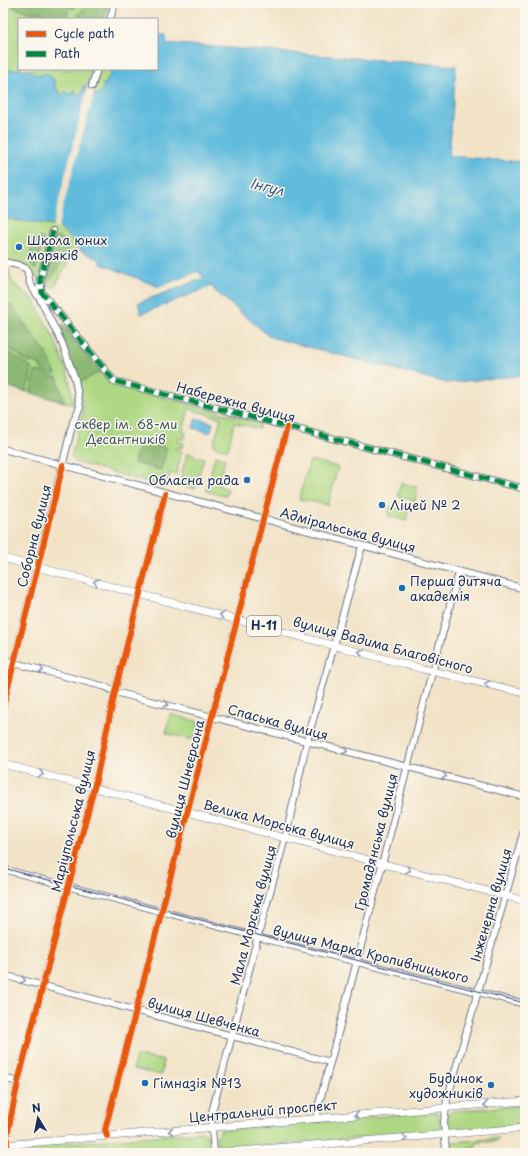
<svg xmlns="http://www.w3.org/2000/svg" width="528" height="1156" font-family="'Playpen Sans',sans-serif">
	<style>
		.green { fill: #afd884; stroke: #658471 }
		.forest { fill: #8bb872; stroke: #537468 }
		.water { fill: #60bbdd; stroke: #3e759e }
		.pier { fill: #f2e3c7 }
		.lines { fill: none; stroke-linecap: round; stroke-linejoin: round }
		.minor-casing { stroke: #666e83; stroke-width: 8 }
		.major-casing { stroke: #666e83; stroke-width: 8 }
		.minor { stroke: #fff; stroke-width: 6 }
		.major { stroke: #fff; stroke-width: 7 }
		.tram { stroke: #1b2f5e; stroke-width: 1 }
		.quiet { stroke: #00873e; stroke-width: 5; stroke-dasharray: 10 5; stroke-linecap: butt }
		.cycleway-casing { stroke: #fbf7ec; stroke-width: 8 }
		.cycleway { stroke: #e8590c; stroke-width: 6 }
		.oneway { stroke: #8d97ae }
		.poi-dot { fill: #1f6fb2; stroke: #fbf7ec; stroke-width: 1.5 }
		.labels { text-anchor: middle; stroke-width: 3; stroke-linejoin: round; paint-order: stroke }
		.shield { fill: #fbf7ec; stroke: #5e6b89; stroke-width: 1 }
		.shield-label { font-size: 12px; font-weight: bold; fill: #1b2f5e }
		.poi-label { font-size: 13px; fill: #1b2f5e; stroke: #fbf7ec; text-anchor: start }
		.street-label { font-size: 13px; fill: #1b2f5e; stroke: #fbf7ec }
		.park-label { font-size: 13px; fill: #405968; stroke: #fbf7ec }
		.water-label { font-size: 14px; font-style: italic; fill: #305984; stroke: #fbf7ec }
	</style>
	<rect width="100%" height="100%" fill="#fbf7ec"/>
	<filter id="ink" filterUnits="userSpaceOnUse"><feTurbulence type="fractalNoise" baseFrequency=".025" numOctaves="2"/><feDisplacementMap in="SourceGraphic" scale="8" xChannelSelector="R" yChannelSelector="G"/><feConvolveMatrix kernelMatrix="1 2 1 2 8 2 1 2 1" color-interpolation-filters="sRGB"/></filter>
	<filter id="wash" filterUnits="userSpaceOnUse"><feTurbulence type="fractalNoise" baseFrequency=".012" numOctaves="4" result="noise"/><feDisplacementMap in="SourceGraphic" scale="16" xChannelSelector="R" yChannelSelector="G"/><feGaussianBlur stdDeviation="0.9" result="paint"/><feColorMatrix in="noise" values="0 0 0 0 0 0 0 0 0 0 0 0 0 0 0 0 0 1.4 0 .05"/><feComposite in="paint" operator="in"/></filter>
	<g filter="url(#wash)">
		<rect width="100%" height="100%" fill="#f2e3c7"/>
		<g class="green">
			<path d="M3,3H109L105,19H19V69H23L3,71Z"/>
			<path d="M25,69H91L87,86H84L83,93L75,94V88L72,95H62L55,87V83L48,77L49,75H35Z"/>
			<path d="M99,69H111L112,72L106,84H104L102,93L98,96L94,94Z"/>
			<path d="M3,218L59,227C65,235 72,237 78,244L54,288L40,280L22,264L3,261Z"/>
			<path d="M5,268L9,269L11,281L33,299L54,338L68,374L74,405L3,385V278Z"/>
			<path d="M101,371L109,383L260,423L259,429L234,423L228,450L213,446L221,418L189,409L183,431L186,433L184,439L179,438L178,441L184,443L182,448L177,447L176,450L182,451L176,475L170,473L166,487L75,462L71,456L83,413L79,383Z"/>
			<path d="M187,453L204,458L195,489L179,485Z"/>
			<path d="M215,456L225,459L219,486L228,489L226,496L206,491Z"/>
			<path d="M310,460L338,467L328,505L299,499Z"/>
			<path d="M401,483L418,487L415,501L398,496Z"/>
			<path d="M390,506L408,511L406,521L388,516Z"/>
			<path d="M170,714L199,722L194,740L166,733Z"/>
			<path d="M136,1055L164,1061L161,1075L133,1069Z"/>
			<path d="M525,1105V1125L455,1131L448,1127L447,1115L452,1111Z"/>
			<path d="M432,1112L437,1113C441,1118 443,1128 437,1132L223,1149L217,1146L216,1136L220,1130Z"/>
			<path d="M203,1132L208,1136L209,1145L207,1149L170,1153H13L14,1149L18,1147Z"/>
			<path d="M500,1138L497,1141L476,1143V1146L470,1147L471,1153H452V1142Z"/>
		</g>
		<g class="forest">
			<path d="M13,3H78L73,9L69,6L68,13L63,19L47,18L44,14L41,16L42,12C30,15 24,10 13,7Z"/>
			<path d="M89,3H108L104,19H82L79,16V13L87,5L91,8Z"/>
			<path d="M39,237L43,239L36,269H34C28,262 30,245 35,238Z"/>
			<path d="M58,237L66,241C67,243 68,245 68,247C67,255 53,278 47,283L45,280L53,239Z"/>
			<path d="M3,303L12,306L45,351L56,374L51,375L41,368L39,364L30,361V363L3,344Z"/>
			<path d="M63,324L101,371L79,383L58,327Z"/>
			<path d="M3,348L31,367L32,371L26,392L3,385Z"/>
			<path d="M41,371L51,377H57L65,402L30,393L35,372Z"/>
			<path d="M140,441L167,448L161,470L134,463Z"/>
		</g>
		<g class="water">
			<path d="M157,34L166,35V43L456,66L449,156L525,162V375L447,383L270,337L214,290L212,286L141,314L138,303L204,278L198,271L159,287L99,263L101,260L81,251C76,239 66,237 59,227L3,218V69V71C9,70 17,69 23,69C32,69 36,79 46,73L54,80L55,87L62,95L65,92L72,95L75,88V94L79,95L83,92L84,86H87L86,93L98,95L104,87L102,84H106L108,78L111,74V69H157Z"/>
			<path d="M196,418L213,423L210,433L193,428Z"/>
		</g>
		<path class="pier" d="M88,85V91L94,93L57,229L52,228Z"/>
	</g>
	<g filter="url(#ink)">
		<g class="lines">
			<defs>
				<g id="minor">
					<path d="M110,19L115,3"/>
					<path d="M92,86L97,69"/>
					<path d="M3,262L18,265L27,269L30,284L38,296"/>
					<path d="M40,280L42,293L114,381L525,489"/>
					<path d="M3,449L525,589"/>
					<path d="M3,660L106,687L115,692L525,797"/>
					<path d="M3,707L73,422L80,407L75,379L62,343L39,297L40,280L53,231"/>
					<path d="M3,869L265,939L525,1004"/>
					<path d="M3,975L330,1062"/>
					<path d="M3,1078L18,1082"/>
					<path d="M318,1119L317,1111C366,932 410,751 459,572"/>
					<path d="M107,1136L105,1130L287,427"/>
					<path d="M7,1153V1136L18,1082L96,780L115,692L165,494"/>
					<path d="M214,1153L211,1116L260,928L287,831L307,741L362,546"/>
					<path d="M446,1153L444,1122L447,1100L525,827"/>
				</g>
				<g id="major">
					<path d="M3,558L423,669L525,693"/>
					<path d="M3,764L525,901"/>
					<path d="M3,1145L525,1101"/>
					<path d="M213,1153L525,1128"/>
				</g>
			</defs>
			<use href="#minor" class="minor-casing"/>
			<use href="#major" class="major-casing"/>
			<use href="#minor" class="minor"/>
			<use href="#major" class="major"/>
			<path class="tram" d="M3,868L250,933L525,1003"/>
			<path class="quiet" d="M53,231L40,280L42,293L114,381L525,489"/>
			<defs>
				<g id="cycleway">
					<path d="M3,707L63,465"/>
					<path d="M107,1136L105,1130L287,427"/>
					<path d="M7,1153V1136L18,1082L96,780L115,692L165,494"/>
				</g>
			</defs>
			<use href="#cycleway" class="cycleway-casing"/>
			<use href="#cycleway" class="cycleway"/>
		</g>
		<defs><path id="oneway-chevron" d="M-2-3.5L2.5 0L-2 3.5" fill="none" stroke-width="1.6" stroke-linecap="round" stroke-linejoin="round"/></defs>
		<g class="oneway">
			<use href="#oneway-chevron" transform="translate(96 582) rotate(-166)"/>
			<use href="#oneway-chevron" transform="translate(222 615) rotate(-165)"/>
			<use href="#oneway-chevron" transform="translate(361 652) rotate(-165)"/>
			<use href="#oneway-chevron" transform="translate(41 670) rotate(15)"/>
			<use href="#oneway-chevron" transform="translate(487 684) rotate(-166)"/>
			<use href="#oneway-chevron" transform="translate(166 704) rotate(15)"/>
			<use href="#oneway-chevron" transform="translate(345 751) rotate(14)"/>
			<use href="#oneway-chevron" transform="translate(41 774) rotate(15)"/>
			<use href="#oneway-chevron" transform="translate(444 776) rotate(14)"/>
			<use href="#oneway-chevron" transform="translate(408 870) rotate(15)"/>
			<use href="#oneway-chevron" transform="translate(23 980) rotate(15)"/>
			<use href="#oneway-chevron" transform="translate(486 1105) rotate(175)"/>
			<use href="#oneway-chevron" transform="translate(357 1115) rotate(175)"/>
			<use href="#oneway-chevron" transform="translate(171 1131) rotate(175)"/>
			<use href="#oneway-chevron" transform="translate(405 1138) rotate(-4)"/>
		</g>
	</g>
	<g class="poi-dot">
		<circle cx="19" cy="247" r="4"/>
		<circle cx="247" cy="480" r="4"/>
		<circle cx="382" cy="505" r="4"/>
		<circle cx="402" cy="588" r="4"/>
		<circle cx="145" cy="1083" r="4"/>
		<circle cx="491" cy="1085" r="4"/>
	</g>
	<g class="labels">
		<rect class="shield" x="247" y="616" width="34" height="20" rx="3"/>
		<g class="shield-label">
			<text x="264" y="630">Н-11</text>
		</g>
		<g class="poi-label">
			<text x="27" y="245">Школа юних<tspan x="27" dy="15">моряків</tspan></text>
			<text x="239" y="485" text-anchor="end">Обласна рада</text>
			<text x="390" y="510">Ліцей № 2</text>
			<text x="410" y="586">Перша дитяча<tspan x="410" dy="15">академія</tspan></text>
			<text x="483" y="1083" text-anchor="end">Будинок<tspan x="483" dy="15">художників</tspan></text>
			<text x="153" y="1088">Гімназія №13</text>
		</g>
		<g class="street-label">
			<text transform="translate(236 402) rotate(15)" y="5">Набережна вулиця</text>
			<text transform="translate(348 530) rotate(15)" y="5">Адміральська вулиця</text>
			<text transform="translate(34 536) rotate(-76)" y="5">Соборна вулиця</text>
			<text transform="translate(383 645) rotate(15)" y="5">вулиця Вадима Благовісного</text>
			<text transform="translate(278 722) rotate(15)" y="5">Спаська вулиця</text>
			<text transform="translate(185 779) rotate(-76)" y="5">вулиця Шнеєрсона</text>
			<text transform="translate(73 821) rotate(-76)" y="5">Маріупольська вулиця</text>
			<text transform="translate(279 824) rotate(15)" y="5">Велика Морська вулиця</text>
			<text transform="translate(376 842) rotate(-76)" y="5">Громадянська вулиця</text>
			<text transform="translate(491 905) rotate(-74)" y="5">Інженерна вулиця</text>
			<text transform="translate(253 915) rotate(-75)" y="5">Мала Морська вулиця</text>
			<text transform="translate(371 954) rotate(14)" y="5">вулиця Марка Кропивницького</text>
			<text transform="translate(204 1017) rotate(15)" y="5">вулиця Шевченка</text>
			<text transform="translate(263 1111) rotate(-5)" y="5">Центральний проспект</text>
		</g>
		<g class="park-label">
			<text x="126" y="429">сквер ім. 68-ми<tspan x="126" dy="15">Десантників</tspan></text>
		</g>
		<g class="water-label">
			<text transform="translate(267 187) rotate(14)" y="5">Інгул</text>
		</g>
	</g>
	<rect width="528" height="1156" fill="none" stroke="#fbf7ec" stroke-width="16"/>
	<rect x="18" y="18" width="140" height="52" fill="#fbf7ec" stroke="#a1a7b3"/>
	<rect x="26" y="31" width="20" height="6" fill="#e8590c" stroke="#a1a7b3"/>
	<text x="54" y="38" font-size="12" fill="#1b2f5e">Cycle path</text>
	<rect x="26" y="51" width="20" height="6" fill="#00873e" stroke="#a1a7b3"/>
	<text x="54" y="58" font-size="12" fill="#1b2f5e">Path</text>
	<g transform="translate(38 1118) rotate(350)" stroke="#fbf7ec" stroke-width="3" paint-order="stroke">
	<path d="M0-3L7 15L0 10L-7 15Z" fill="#1b2f5e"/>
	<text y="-6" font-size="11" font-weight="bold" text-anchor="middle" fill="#1b2f5e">N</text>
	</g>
</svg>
